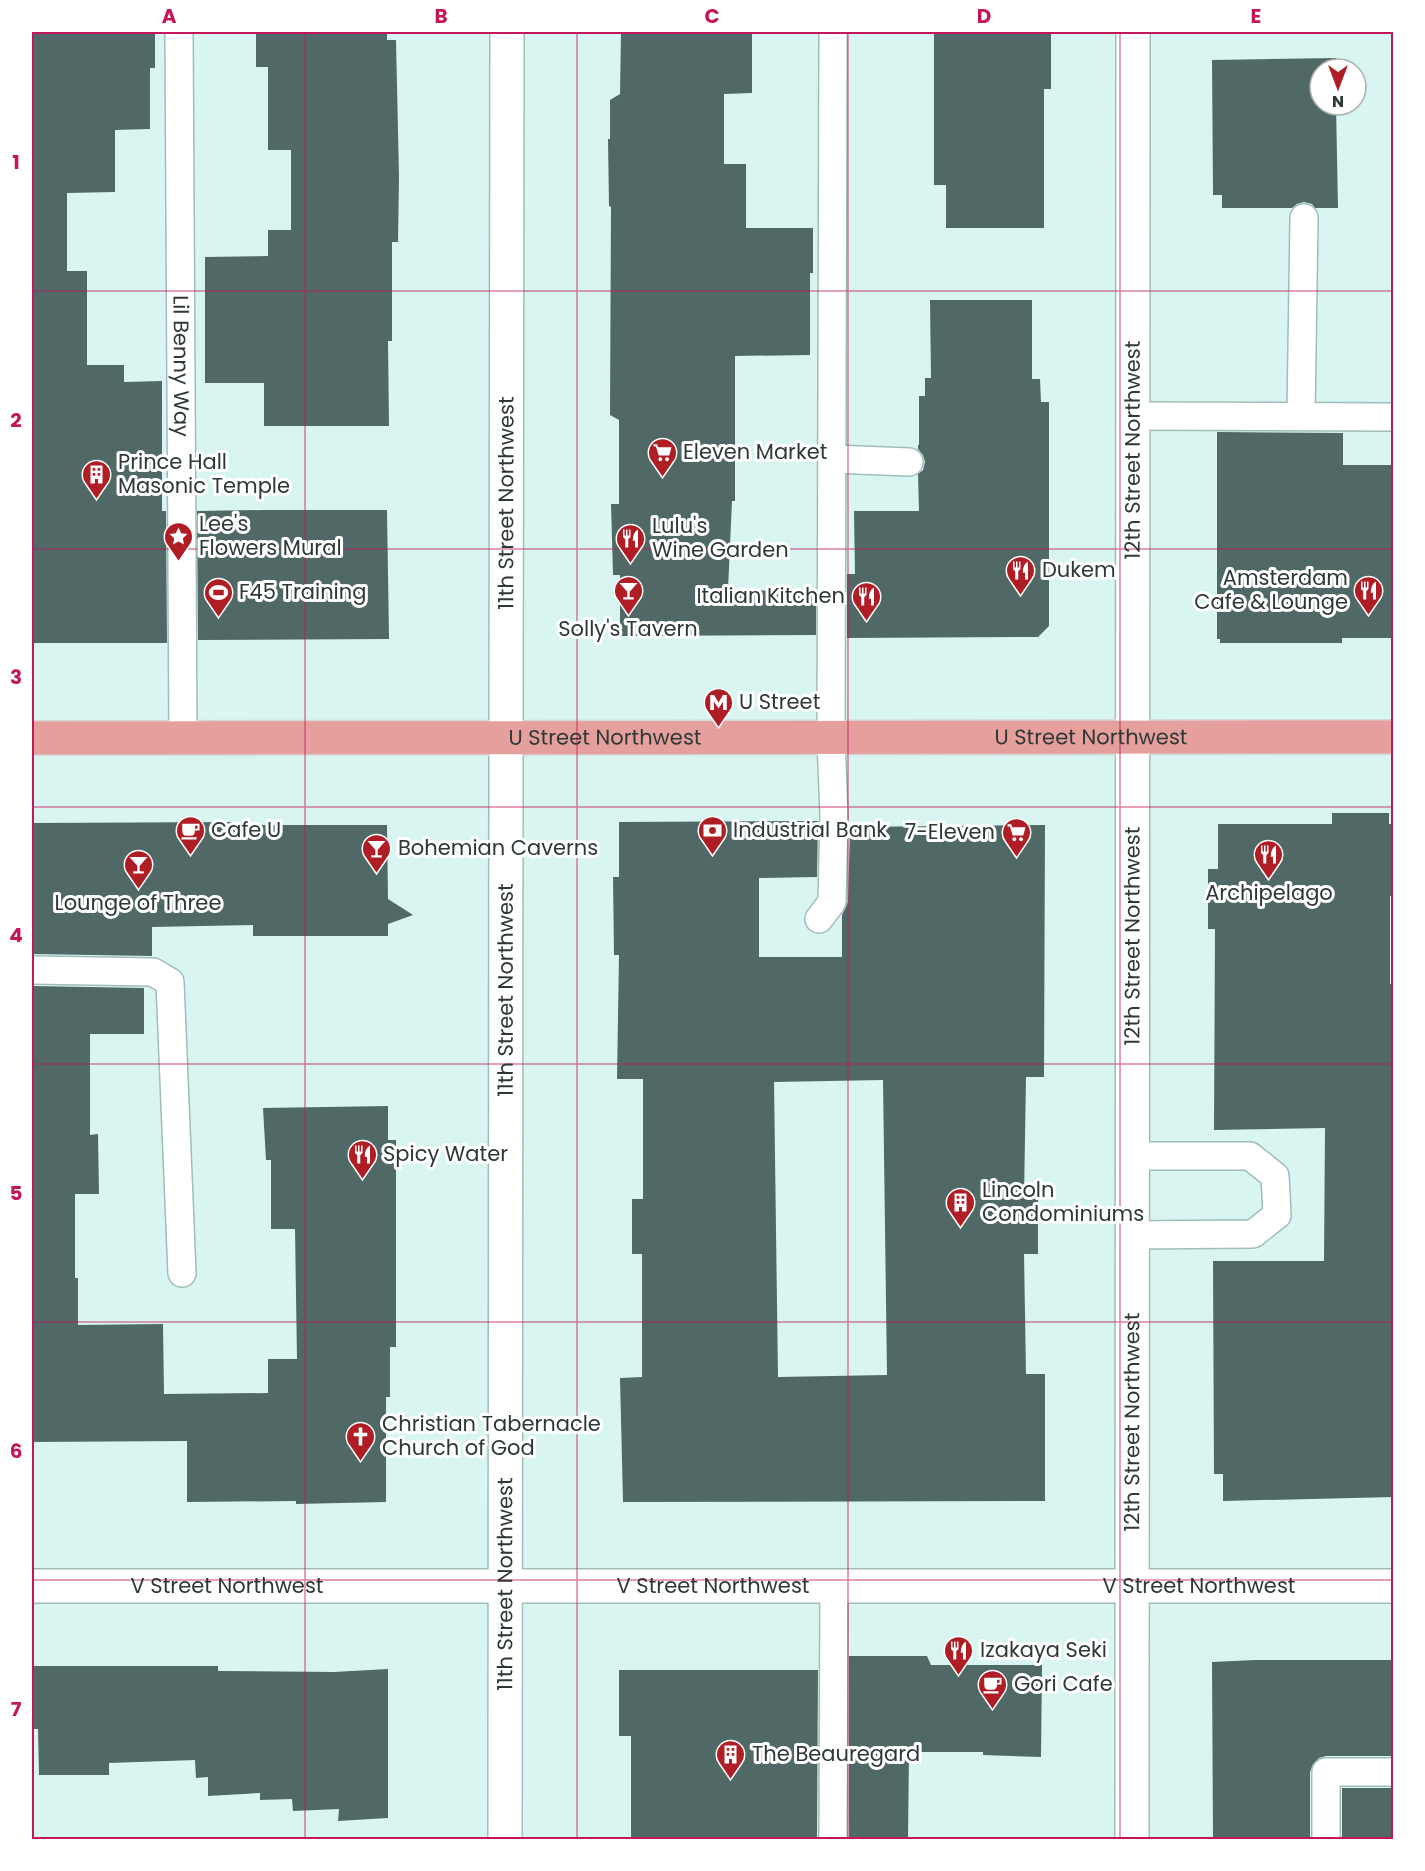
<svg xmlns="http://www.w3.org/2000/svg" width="1425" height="1871" font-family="Poppins,sans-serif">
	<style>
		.building { fill: #506966; fill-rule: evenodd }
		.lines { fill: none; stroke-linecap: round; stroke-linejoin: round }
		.service-casing { stroke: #a1bdb9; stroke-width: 30 }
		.minor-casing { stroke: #a1bdb9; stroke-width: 36 }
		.tertiary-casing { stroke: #a1bdb9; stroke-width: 36 }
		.secondary-casing { stroke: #a1bdb9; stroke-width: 36 }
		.primary-casing { stroke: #d5d7d7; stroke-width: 36 }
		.service { stroke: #fff; stroke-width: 27 }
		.minor { stroke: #fff; stroke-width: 33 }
		.tertiary { stroke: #fff; stroke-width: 33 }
		.secondary { stroke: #fff; stroke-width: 33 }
		.primary { stroke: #e59f9c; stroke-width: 33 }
		.grid { fill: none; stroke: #c2185b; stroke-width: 1.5; stroke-opacity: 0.55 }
		.labels { text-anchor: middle; stroke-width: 6; stroke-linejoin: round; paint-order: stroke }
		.street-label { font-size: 21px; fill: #2e3937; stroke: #fff }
		.poi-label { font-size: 21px; fill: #2e3937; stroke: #fff; text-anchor: start }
		.neatline { fill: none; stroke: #c2185b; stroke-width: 2 }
		.grid-label { font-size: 20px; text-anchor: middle; font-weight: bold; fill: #c2185b }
	</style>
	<rect width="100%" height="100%" fill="#d8f5f1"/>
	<g class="building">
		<path d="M32,32H155V68H150V129L115,130V192L67,193V271H87V365H124V382L162,381V511H166L167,643H32Z"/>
		<path d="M256,32H387V40H396L399,177L398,242H392V341H388L389,426H264V383H205V257L268,256V230H291V150H268V67H256Z"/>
		<path d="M621,32H752V93L724,94V164H746V228H813V273H810V355L735,356V501H732L728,590L816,591V635L620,636V575H613L611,504H619V420L610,415L611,207L609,206L608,139H610V100L620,94Z"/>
		<path d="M934,32H1051V89H1044V228H946V185H934Z"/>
		<path d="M1336,58V69H1320V105H1336L1338,208H1315L1312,204L1304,202L1297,204L1292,208H1222V195H1213L1212,60Z"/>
		<path d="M930,300H1032V379H1040L1041,402H1049V626L1038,637L847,638V574H855L854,511H919L918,474L923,470L925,462L923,455L918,449V445H919V396H925V378H931Z"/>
		<path d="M1217,432L1343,433V465H1394V638H1342V643H1220V639H1217Z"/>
		<path d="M264,510H387L389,639L198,640L197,511Z"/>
		<path d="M1332,813H1389V824H1394V896H1390V984H1394V1497L1223,1501V1474H1214L1213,1261H1324L1325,1128L1214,1130L1215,929H1208V869H1218V824H1332Z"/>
		<path d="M818,821L817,877L759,878V957H842V915L848,902L850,827L1045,825L1044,1077H1026L1024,1198H1038V1254H1024L1026,1374H1045V1501L623,1502L620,1378L642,1377V1254H632V1199H643V1079H617L619,955H614L613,877H619V822ZM883,1080L887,1375L778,1377L774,1082Z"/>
		<path d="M233,822V825H387L388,899L413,915L388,924V936H253V925L152,927V956L32,954V823Z"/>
		<path d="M32,986L144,988V1034H90V1135L98,1134L99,1194H75V1278H78V1325L163,1324L164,1394L268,1393V1359H297L295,1229H271V1160H266L263,1108L388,1106V1140H396V1347H390V1397H386V1502L296,1504V1501L187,1502V1441L32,1442Z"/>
		<path d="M849,1656H927L931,1665H1042L1041,1757L983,1755V1752H909L908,1839H849Z"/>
		<path d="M1255,1660H1394V1756H1326L1319,1758L1313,1764L1310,1772V1839H1213L1212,1662Z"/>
		<path d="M32,1666H218V1671L334,1672L388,1669V1818L338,1821L339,1809L293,1811L292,1799L260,1800V1793L208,1796V1777L196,1778L195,1760L109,1763V1775H39L38,1729H32Z"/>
		<path d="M619,1670H818L817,1839H631V1736H619Z"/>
		<rect x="1342" y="1788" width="52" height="51"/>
	</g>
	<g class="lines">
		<defs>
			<g id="service">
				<path id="s1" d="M179,32L183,738"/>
				<path d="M1133,416L1394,417"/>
				<path d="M1301,416L1304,218"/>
				<path d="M832,459L909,462"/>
				<path d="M819,919L832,902L834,817L831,738L833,32"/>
				<path d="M32,970L153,972L170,982L182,1273"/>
				<path d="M1132,1156H1250L1275,1176L1277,1215L1253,1234L1132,1235"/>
				<path d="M833,1840L834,1584"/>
				<path d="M1326,1840V1772H1394"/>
			</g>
			<g id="minor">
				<path id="s2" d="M1132,1840L1133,32"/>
			</g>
			<g id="tertiary">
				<path id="s3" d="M32,1586H1394"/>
				<path id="s4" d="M505,1840L506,737"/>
			</g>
			<g id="secondary">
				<path id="s5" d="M506,737L507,32"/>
			</g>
			<g id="primary">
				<path id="s6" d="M32,738L1394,737"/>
			</g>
		</defs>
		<use href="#service" class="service-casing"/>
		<use href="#minor" class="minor-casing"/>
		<use href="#tertiary" class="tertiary-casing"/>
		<use href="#secondary" class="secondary-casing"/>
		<use href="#primary" class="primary-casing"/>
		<use href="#service" class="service"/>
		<use href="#minor" class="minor"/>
		<use href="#tertiary" class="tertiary"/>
		<use href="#secondary" class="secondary"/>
		<use href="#primary" class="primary"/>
	</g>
	<path class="grid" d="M305,32V1840M577,32V1840M848,32V1840M1120,32V1840M32,291H1394M32,549H1394M32,807H1394M32,1064H1394M32,1322H1394M32,1580H1394"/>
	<defs>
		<symbol id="supermarket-pin" viewBox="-11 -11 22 30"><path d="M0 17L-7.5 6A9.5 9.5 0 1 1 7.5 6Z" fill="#af1d25" stroke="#fff"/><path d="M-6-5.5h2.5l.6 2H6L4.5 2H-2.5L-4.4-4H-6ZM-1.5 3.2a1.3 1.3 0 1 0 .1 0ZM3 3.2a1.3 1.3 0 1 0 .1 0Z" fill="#fff"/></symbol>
		<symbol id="building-pin" viewBox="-11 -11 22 30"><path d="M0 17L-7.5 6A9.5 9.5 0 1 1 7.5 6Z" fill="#af1d25" stroke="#fff"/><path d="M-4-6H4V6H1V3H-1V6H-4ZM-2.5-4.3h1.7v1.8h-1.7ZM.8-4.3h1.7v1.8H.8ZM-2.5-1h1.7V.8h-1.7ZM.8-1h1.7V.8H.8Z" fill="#fff"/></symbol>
		<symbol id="sight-pin" viewBox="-11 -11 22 30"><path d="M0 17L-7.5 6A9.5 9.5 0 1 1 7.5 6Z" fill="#af1d25" stroke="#fff"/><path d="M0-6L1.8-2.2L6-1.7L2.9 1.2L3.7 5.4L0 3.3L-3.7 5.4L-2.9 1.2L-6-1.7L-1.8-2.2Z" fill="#fff"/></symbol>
		<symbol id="restaurant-pin" viewBox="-11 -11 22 30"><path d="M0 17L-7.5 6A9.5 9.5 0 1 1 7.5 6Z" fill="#af1d25" stroke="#fff"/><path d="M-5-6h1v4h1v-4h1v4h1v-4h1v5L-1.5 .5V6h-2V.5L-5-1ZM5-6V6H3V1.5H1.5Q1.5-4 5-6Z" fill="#fff"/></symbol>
		<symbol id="bar-pin" viewBox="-11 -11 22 30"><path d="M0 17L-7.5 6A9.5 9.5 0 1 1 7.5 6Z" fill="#af1d25" stroke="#fff"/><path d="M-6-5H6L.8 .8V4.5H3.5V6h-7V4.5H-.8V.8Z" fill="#fff"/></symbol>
		<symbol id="stadium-pin" viewBox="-11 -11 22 30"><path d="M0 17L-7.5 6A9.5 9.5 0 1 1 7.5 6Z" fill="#af1d25" stroke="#fff"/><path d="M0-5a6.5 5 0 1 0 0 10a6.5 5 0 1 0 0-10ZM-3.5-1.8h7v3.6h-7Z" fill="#fff"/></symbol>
		<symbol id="metro-pin" viewBox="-11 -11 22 30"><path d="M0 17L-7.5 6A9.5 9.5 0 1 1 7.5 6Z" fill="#af1d25" stroke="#fff"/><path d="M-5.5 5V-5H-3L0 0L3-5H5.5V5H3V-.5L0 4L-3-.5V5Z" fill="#fff"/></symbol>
		<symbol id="cafe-pin" viewBox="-11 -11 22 30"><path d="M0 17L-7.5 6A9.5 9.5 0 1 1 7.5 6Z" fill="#af1d25" stroke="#fff"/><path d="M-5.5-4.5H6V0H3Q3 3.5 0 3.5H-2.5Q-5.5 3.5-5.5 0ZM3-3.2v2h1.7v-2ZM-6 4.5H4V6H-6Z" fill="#fff"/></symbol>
		<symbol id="bank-pin" viewBox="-11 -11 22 30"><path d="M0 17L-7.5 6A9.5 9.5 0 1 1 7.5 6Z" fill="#af1d25" stroke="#fff"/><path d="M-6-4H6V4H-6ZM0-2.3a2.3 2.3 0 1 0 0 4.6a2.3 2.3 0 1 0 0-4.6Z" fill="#fff"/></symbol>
		<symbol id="church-pin" viewBox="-11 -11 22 30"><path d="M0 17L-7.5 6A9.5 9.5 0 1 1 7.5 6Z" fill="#af1d25" stroke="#fff"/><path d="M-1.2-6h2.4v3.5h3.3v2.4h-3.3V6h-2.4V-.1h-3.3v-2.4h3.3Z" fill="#fff"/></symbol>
	</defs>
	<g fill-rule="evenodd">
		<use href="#supermarket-pin" x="646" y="436" width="33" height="45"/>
		<use href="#building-pin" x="80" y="458" width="33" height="45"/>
		<use href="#sight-pin" x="162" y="520" width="33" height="45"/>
		<use href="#restaurant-pin" x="614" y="522" width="33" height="45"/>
		<use href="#restaurant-pin" x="1004" y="554" width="33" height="45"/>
		<use href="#bar-pin" x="612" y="574" width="33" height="45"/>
		<use href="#restaurant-pin" x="1352" y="574" width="33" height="45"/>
		<use href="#stadium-pin" x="202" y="576" width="33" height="45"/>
		<use href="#restaurant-pin" x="850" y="580" width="33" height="45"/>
		<use href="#metro-pin" x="702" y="686" width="33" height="45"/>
		<use href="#cafe-pin" x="174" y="814" width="33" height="45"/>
		<use href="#bank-pin" x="696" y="814" width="33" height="45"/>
		<use href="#supermarket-pin" x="1000" y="816" width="33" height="45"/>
		<use href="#bar-pin" x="360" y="832" width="33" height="45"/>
		<use href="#restaurant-pin" x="1252" y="838" width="33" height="45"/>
		<use href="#bar-pin" x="122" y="848" width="33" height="45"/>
		<use href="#restaurant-pin" x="346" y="1138" width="33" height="45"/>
		<use href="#building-pin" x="944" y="1186" width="33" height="45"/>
		<use href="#church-pin" x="344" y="1420" width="33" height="45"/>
		<use href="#restaurant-pin" x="942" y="1634" width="33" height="45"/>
		<use href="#cafe-pin" x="976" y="1668" width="33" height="45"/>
		<use href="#building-pin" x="714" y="1738" width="33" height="45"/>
	</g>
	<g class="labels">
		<g class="street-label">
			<text dy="7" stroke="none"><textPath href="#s1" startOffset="334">Lil Benny Way</textPath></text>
			<text dy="7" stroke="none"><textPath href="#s2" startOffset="1390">12th Street Northwest</textPath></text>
			<text dy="7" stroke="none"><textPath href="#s5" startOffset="234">11th Street Northwest</textPath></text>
			<text dy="7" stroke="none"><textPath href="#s6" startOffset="573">U Street Northwest</textPath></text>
			<text dy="7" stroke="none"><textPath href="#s6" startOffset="1059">U Street Northwest</textPath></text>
			<text dy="7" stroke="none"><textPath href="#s2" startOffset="904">12th Street Northwest</textPath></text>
			<text dy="7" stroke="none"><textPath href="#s4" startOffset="850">11th Street Northwest</textPath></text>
			<text dy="7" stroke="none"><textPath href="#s2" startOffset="418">12th Street Northwest</textPath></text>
			<text dy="7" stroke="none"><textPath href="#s4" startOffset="256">11th Street Northwest</textPath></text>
			<text dy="7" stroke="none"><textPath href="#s3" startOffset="681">V Street Northwest</textPath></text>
			<text dy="7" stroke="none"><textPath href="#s3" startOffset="1167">V Street Northwest</textPath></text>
			<text dy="7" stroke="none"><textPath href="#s3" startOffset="195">V Street Northwest</textPath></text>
		</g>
		<g class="poi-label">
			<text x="683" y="459">Eleven Market</text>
			<text x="118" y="469">Prince Hall<tspan x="118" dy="24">Masonic Temple</tspan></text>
			<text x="199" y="531">Lee's<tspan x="199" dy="24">Flowers Mural</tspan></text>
			<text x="652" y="533">Lulu's<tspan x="652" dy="24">Wine Garden</tspan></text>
			<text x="1042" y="577">Dukem</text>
			<text x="1348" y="585" text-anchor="end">Amsterdam<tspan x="1348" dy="24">Cafe &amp; Lounge</tspan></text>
			<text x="239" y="599">F45 Training</text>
			<text x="845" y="603" text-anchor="end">Italian Kitchen</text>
			<text x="628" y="636" text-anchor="middle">Solly's Tavern</text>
			<text x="739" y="709">U Street</text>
			<text x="211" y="837">Cafe U</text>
			<text x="733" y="837">Industrial Bank</text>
			<text x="995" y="839" text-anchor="end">7-Eleven</text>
			<text x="398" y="855">Bohemian Caverns</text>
			<text x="1269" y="900" text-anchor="middle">Archipelago</text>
			<text x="138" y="910" text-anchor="middle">Lounge of Three</text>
			<text x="383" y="1161">Spicy Water</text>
			<text x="982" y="1197">Lincoln<tspan x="982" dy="24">Condominiums</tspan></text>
			<text x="382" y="1431">Christian Tabernacle<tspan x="382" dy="24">Church of God</tspan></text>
			<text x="980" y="1657">Izakaya Seki</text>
			<text x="1014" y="1691">Gori Cafe</text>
			<text x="752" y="1761">The Beauregard</text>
		</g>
	</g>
	<rect width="1425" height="1871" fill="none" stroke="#ffffff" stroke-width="66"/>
	<g transform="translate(1338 87) rotate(180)"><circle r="28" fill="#ffffff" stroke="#abb0af" stroke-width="1.5"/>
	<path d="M0-4.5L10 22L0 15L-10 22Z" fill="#af1d25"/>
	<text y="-9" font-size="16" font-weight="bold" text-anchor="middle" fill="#2e3937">N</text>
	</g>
	<rect x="33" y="33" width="1359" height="1805" class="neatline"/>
	<g class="grid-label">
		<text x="169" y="23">A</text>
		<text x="441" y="23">B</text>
		<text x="712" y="23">C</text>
		<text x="984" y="23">D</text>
		<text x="1256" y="23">E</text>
		<text x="16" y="169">1</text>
		<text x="16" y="427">2</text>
		<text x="16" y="684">3</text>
		<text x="16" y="942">4</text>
		<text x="16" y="1200">5</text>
		<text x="16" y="1458">6</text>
		<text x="16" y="1716">7</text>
	</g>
</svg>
